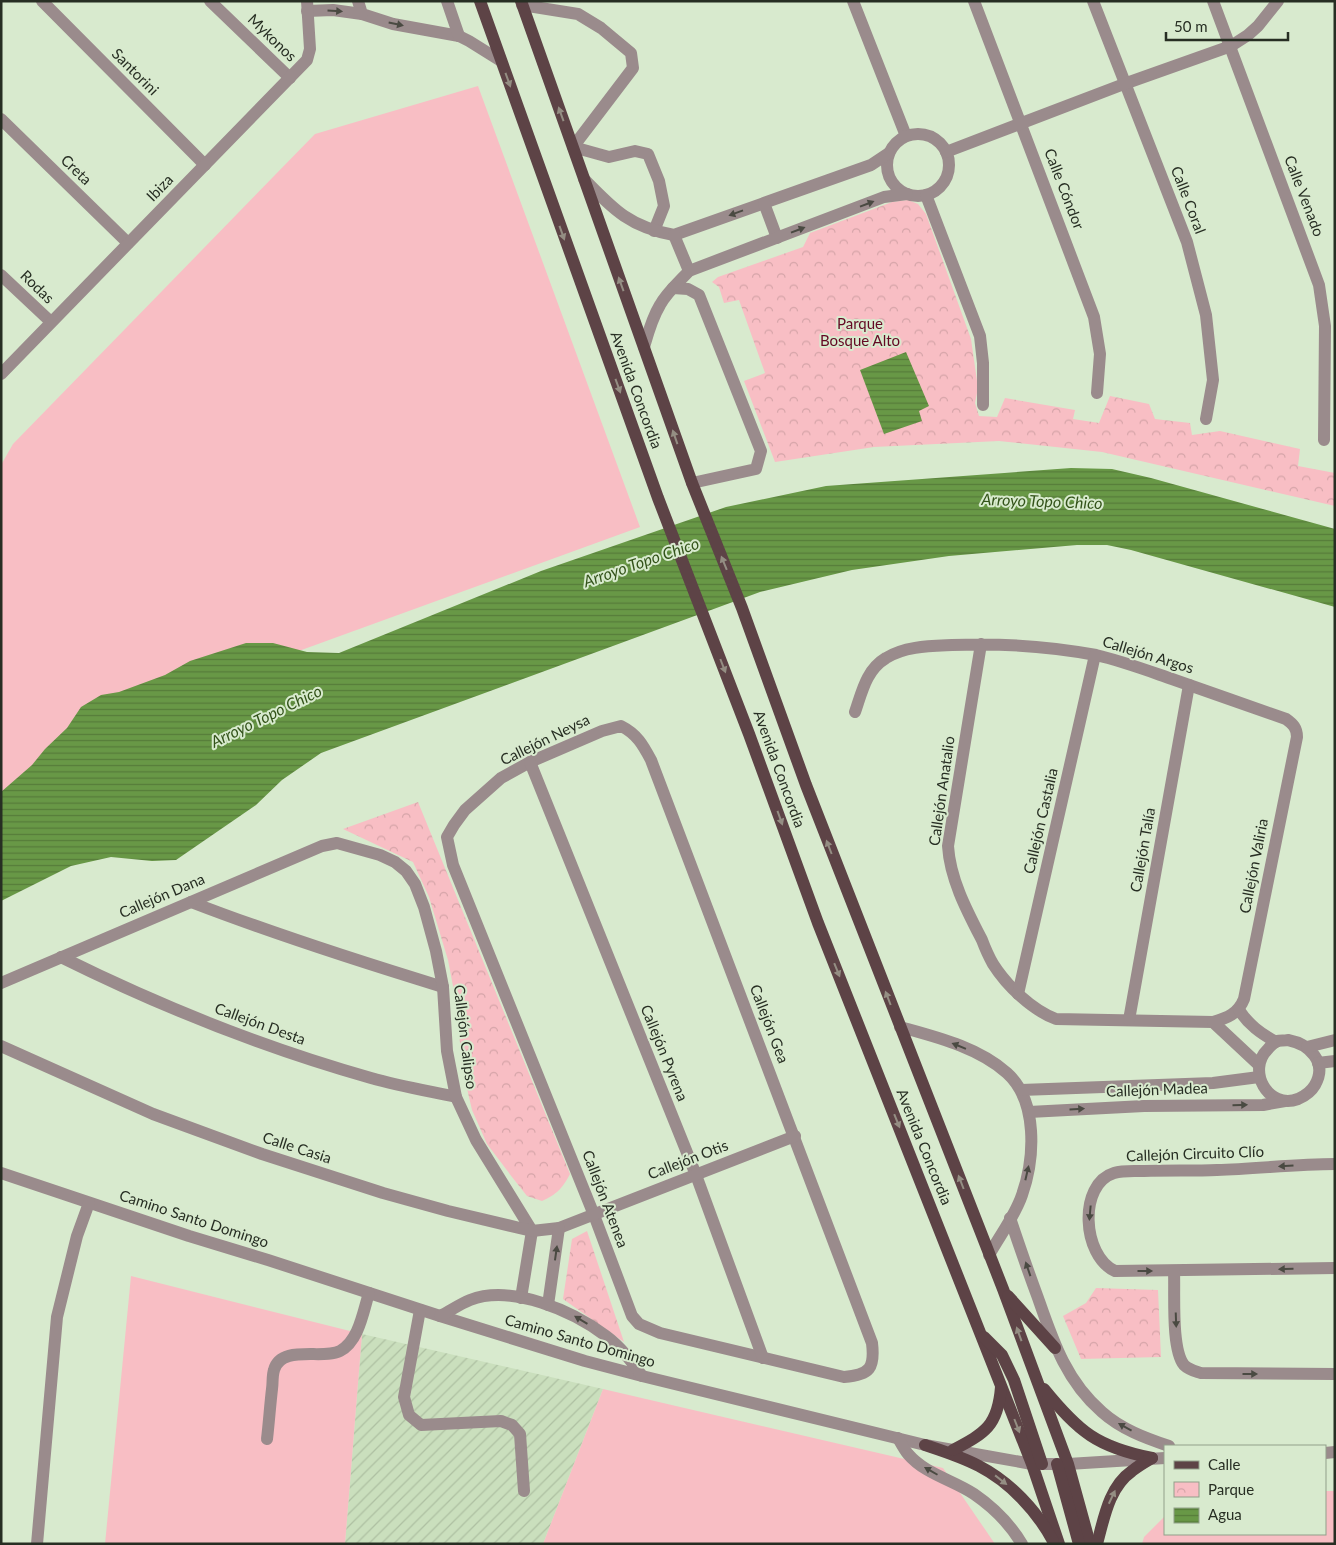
<svg xmlns="http://www.w3.org/2000/svg" width="1336" height="1545" font-family="Lato,sans-serif">
	<style>
		.industrial { fill: url(#industrial-furrows) }
		.grass { fill: #f8bec4 }
		.park { fill: url(#park-crowns) }
		.water { fill: url(#water-rules) }
		.lines { fill: none; stroke-linecap: round; stroke-linejoin: round }
		.minor { stroke: #9a8b8c; stroke-width: 12 }
		.major { stroke: #5d4346; stroke-width: 12 }
		.oneway { fill: #4a4a42 }
		.oneway2 { fill: #948e83 }
		.labels { text-anchor: middle; stroke-width: 4; stroke-linejoin: round; paint-order: stroke }
		.street-label { font-size: 15px; fill: #272e23; stroke: #d8eace }
		.park-label { font-size: 15px; fill: #640823; stroke: #d8eace }
		.water-label { font-size: 16px; font-style: italic; fill: #33531a; stroke: #d8eace }
	</style>
	<defs>
		<pattern id="industrial-furrows" width="10" height="10" patternUnits="userSpaceOnUse" patternTransform="scale(1.25)"><rect width="10" height="10" fill="#cadfbd"/><path d="M-1 1l2-2M0 10L10 0M9 11l2-2" fill="none" stroke="#aec0a2"/></pattern>
		<pattern id="park-crowns" width="20" height="18" patternUnits="userSpaceOnUse" patternTransform="scale(1.25)"><rect width="20" height="18" fill="#f8bec4"/><path d="M2 6a3 3 0 1 1 6 0M12 15a3 3 0 1 1 6 0" fill="none" stroke="#d5a4a8"/></pattern>
		<pattern id="water-rules" width="6" height="5" patternUnits="userSpaceOnUse" patternTransform="scale(1.25)"><rect width="6" height="5" fill="#689846"/><path d="M0 2.5h6" fill="none" stroke="#567c3a"/></pattern>
	</defs>
	<rect width="100%" height="100%" fill="#d8eace"/>
	<path class="industrial" d="M362,1334L603,1389L543,1544H345Z"/>
	<g class="grass">
		<path d="M478,86L640,527L205,685L1,805V465L13,444L315,134Z"/>
		<path d="M131,1276L362,1334L345,1544H105Z"/>
		<path d="M603,1389L943,1468L995,1544H543Z"/>
		<path d="M1325,1491H1335V1544H1142L1144,1537L1165,1516V1534H1325Z"/>
	</g>
	<g class="park">
		<path d="M908,200L918,204L926,214L971,339L978,388L975,403L979,416L997,417L1005,398L1075,410L1073,419L1099,423L1110,396L1149,404L1155,419L1190,423L1192,435L1220,431L1300,449L1298,466L1335,473V506L1102,452L999,441L874,447L775,462L744,381L765,373L739,300L724,303L719,287L712,282L718,277L803,247L810,233L892,202Z"/>
		<path d="M418,802L570,1174C562,1189 557,1194 542,1201L527,1196L512,1177L487,1144L472,1110L462,1067L457,1007L448,960L429,897L413,862L343,829Z"/>
		<path d="M587,1231L624,1342L563,1299L572,1239Z"/>
		<path d="M1096,1288L1158,1290L1161,1357L1081,1359L1063,1316L1086,1303Z"/>
	</g>
	<g class="water">
		<path d="M906,352L929,406L919,411L922,421L884,434L860,370Z"/>
		<path d="M1071,468L1112,469L1151,478L1335,529V607L1131,550L1107,545H1077L949,556L852,570L760,592L321,753L282,780L256,805L176,860L152,861L111,857L71,866L1,901V792L32,765L45,749L67,728L81,707L101,695L119,692L165,675L190,661L246,643H273L307,652L339,653L541,571L726,507L826,486Z"/>
	</g>
	<g class="lines">
		<g class="minor">
			<path d="M42,1L205,165"/>
			<path d="M210,1L290,78"/>
			<path d="M358,1L362,14L393,24L459,36L469,41L501,61"/>
			<path d="M447,1L459,36"/>
			<path d="M853,1L906,136"/>
			<path d="M974,1L1094,317L1100,354L1097,393"/>
			<path d="M1093,1L1187,242L1206,315L1213,380L1206,419"/>
			<path d="M1213,1L1319,285L1325,326L1324,440"/>
			<path d="M522,5L578,14L601,28L631,53L633,68L573,147L609,157L635,151L648,154L659,181L664,206L654,231"/>
			<path d="M307,11L333,10L362,14"/>
			<path d="M1,119L128,243"/>
			<circle cx="918" cy="165" r="31"/>
			<path d="M946,152L1124,84L1231,46L1248,35L1258,26L1278,1"/>
			<path d="M584,179C614,210 630,227 674,235L871,165L889,153"/>
			<path d="M926,195L980,336L983,363V405"/>
			<path d="M764,203L777,238"/>
			<path d="M674,235L689,271"/>
			<path d="M1,275L51,322"/>
			<path d="M673,288L688,289L699,295L761,451L756,469L692,483"/>
			<path d="M644,347C648,333 652,318 660,305C667,292 679,282 689,271L884,197L907,194"/>
			<path d="M1,374L307,60L310,49L307,1"/>
			<path d="M855,712C862,692 866,670 886,658C905,646 931,646 952,645C1001,643 1048,646 1096,655C1122,661 1146,670 1172,679C1210,692 1248,706 1286,719C1293,724 1297,728 1297,737L1244,999C1238,1014 1227,1018 1213,1022L1056,1019C1032,1010 1007,986 993,964C989,957 985,948 982,940C967,911 950,879 948,846L981,644"/>
			<path d="M621,726C637,734 643,745 651,760L872,1343C875,1368 870,1375 844,1377L660,1333L639,1324L632,1316L594,1215L453,865L447,837L454,825L465,810L501,778L530,762L602,731Z"/>
			<path d="M530,762L696,1175L763,1358"/>
			<path d="M191,902C274,934 358,961 443,987"/>
			<path d="M61,957C160,1006 264,1048 371,1078C399,1086 428,1091 456,1097"/>
			<path d="M1,983L322,846L337,843L380,855L395,862L406,871L415,884L424,907L436,951L443,987L447,1051L456,1097L476,1140L532,1231L521,1298"/>
			<path d="M1018,994L1095,655"/>
			<path d="M1239,1010C1249,1025 1260,1033 1276,1042"/>
			<path d="M1129,1020L1189,685"/>
			<path d="M1213,1022L1259,1065"/>
			<path d="M900,1027C936,1037 978,1047 1007,1073C1038,1101 1035,1158 1022,1195C1015,1216 1000,1235 989,1255"/>
			<path d="M1288,1040C1309,1044 1328,1062 1315,1085C1311,1092 1305,1096 1298,1099C1268,1110 1246,1070 1268,1049C1270,1046 1274,1043 1277,1041C1280,1040 1285,1041 1288,1040Z"/>
			<path d="M1,1046L153,1114L262,1154L383,1193L448,1211L532,1231L559,1228L795,1136"/>
			<path d="M1307,1047L1335,1040"/>
			<path d="M1318,1063L1335,1061"/>
			<path d="M1021,1090L1213,1083L1259,1077"/>
			<path d="M1029,1112L1144,1106L1263,1105L1285,1101"/>
			<path d="M1335,1164C1295,1164 1256,1169 1217,1170C1193,1171 1168,1170 1144,1171C1135,1171 1123,1170 1114,1173C1078,1184 1082,1256 1115,1271L1335,1268"/>
			<path d="M1,1173L189,1236L268,1260L440,1316L585,1361L642,1376L925,1445L1032,1464H1068L1165,1458"/>
			<path d="M1010,1218C1019,1245 1028,1271 1038,1298C1053,1341 1066,1381 1102,1412C1121,1429 1145,1438 1169,1446"/>
			<path d="M1174,1271C1175,1293 1171,1349 1184,1365C1189,1370 1195,1371 1201,1373L1335,1374"/>
			<path d="M548,1305L559,1228"/>
			<path d="M420,1310L404,1397L409,1415L421,1425L501,1421L512,1425L520,1434L524,1491"/>
			<path d="M440,1316C450,1311 460,1304 470,1300C512,1284 573,1311 606,1336C621,1347 632,1362 642,1376"/>
			<path d="M898,1438C901,1443 904,1449 908,1454C925,1474 953,1480 974,1494C993,1507 1010,1524 1022,1544"/>
			<path d="M267,1439C269,1422 270,1406 272,1389C273,1383 272,1376 274,1370C281,1344 323,1360 340,1351C359,1341 363,1312 369,1293"/>
			<path d="M1325,1453L1335,1452"/>
			<path d="M37,1544L57,1317L77,1236L89,1203"/>
		</g>
		<g class="major">
			<path d="M480,1L658,498L749,734L818,923L1032,1464L1059,1544"/>
			<path d="M521,1L692,483L742,608L806,785L1003,1289L1068,1464L1090,1544"/>
			<path d="M1008,1296L1055,1348"/>
			<path d="M984,1337L1002,1355L1014,1380L1042,1464"/>
			<path d="M1044,1389C1079,1432 1097,1447 1152,1458"/>
			<path d="M925,1445C943,1451 962,1457 979,1466C1010,1482 1037,1511 1053,1541"/>
			<path d="M953,1450C985,1433 998,1426 1001,1387"/>
			<path d="M1057,1464L1079,1544"/>
			<path d="M1097,1544C1104,1518 1109,1487 1132,1471C1138,1466 1145,1462 1152,1458"/>
		</g>
	</g>
	<defs><path id="oneway-solid" d="M-6-.8H1V-3.2L6.5 0L1 3.2V.8H-6Z" transform="scale(1.25)"/></defs>
	<g class="oneway">
		<use href="#oneway-solid" transform="translate(335 11) rotate(4)"/>
		<use href="#oneway-solid" transform="translate(396 24) rotate(12)"/>
		<use href="#oneway-solid" transform="translate(867 204) rotate(-21)"/>
		<use href="#oneway-solid" transform="translate(736 213) rotate(160)"/>
		<use href="#oneway-solid" transform="translate(798 230) rotate(-21)"/>
		<use href="#oneway-solid" transform="translate(959 1046) rotate(-158)"/>
		<use href="#oneway-solid" transform="translate(1240 1105) rotate(-1)"/>
		<use href="#oneway-solid" transform="translate(1077 1109) rotate(-3)"/>
		<use href="#oneway-solid" transform="translate(1286 1166) rotate(176)"/>
		<use href="#oneway-solid" transform="translate(1027 1173) rotate(-77)"/>
		<use href="#oneway-solid" transform="translate(1090 1213) rotate(95)"/>
		<use href="#oneway-solid" transform="translate(556 1253) rotate(-82)"/>
		<use href="#oneway-solid" transform="translate(1028 1269) rotate(-109)"/>
		<use href="#oneway-solid" transform="translate(1286 1269) rotate(179)"/>
		<use href="#oneway-solid" transform="translate(1145 1271)"/>
		<use href="#oneway-solid" transform="translate(581 1320) rotate(-149)"/>
		<use href="#oneway-solid" transform="translate(1176 1320) rotate(88)"/>
		<use href="#oneway-solid" transform="translate(1250 1374)"/>
		<use href="#oneway-solid" transform="translate(1125 1427) rotate(-151)"/>
		<use href="#oneway-solid" transform="translate(931 1471) rotate(-150)"/>
	</g>
	<g class="oneway2">
		<use href="#oneway-solid" transform="translate(508 80) rotate(70)"/>
		<use href="#oneway-solid" transform="translate(561 114) rotate(-110)"/>
		<use href="#oneway-solid" transform="translate(562 233) rotate(70)"/>
		<use href="#oneway-solid" transform="translate(621 284) rotate(-110)"/>
		<use href="#oneway-solid" transform="translate(618 386) rotate(70)"/>
		<use href="#oneway-solid" transform="translate(675 437) rotate(-109)"/>
		<use href="#oneway-solid" transform="translate(724 563) rotate(-112)"/>
		<use href="#oneway-solid" transform="translate(723 666) rotate(69)"/>
		<use href="#oneway-solid" transform="translate(780 818) rotate(70)"/>
		<use href="#oneway-solid" transform="translate(829 847) rotate(-111)"/>
		<use href="#oneway-solid" transform="translate(837 970) rotate(68)"/>
		<use href="#oneway-solid" transform="translate(888 998) rotate(-111)"/>
		<use href="#oneway-solid" transform="translate(897 1121) rotate(68)"/>
		<use href="#oneway-solid" transform="translate(961 1182) rotate(-111)"/>
		<use href="#oneway-solid" transform="translate(1019 1334) rotate(-110)"/>
		<use href="#oneway-solid" transform="translate(1017 1426) rotate(69)"/>
		<use href="#oneway-solid" transform="translate(1001 1480) rotate(38)"/>
		<use href="#oneway-solid" transform="translate(1112 1497) rotate(-65)"/>
	</g>
	<g class="labels">
		<g class="street-label">
			<text transform="translate(272 38) rotate(44)" y="5">Mykonos</text>
			<text transform="translate(135 72) rotate(45)" y="5">Santorini</text>
			<text transform="translate(76 170) rotate(44)" y="5">Creta</text>
			<text transform="translate(160 188) rotate(-46)" y="5">Ibiza</text>
			<text transform="translate(1064 189) rotate(69)" y="5">Calle Cóndor</text>
			<text transform="translate(1304 196) rotate(69)" y="5">Calle Venado</text>
			<text transform="translate(1188 200) rotate(69)" y="5">Calle Coral</text>
			<text transform="translate(37 287) rotate(44)" y="5">Rodas</text>
			<text transform="translate(636 390) rotate(70)" y="5">Avenida Concordia</text>
			<text transform="translate(1148 655) rotate(17)" y="5">Callejón Argos</text>
			<text transform="translate(545 740) rotate(-26)" y="5">Callejón Neysa</text>
			<text transform="translate(779 769) rotate(70)" y="5">Avenida Concordia</text>
			<text transform="translate(942 791) rotate(-82)" y="5">Callejón Anatalio</text>
			<text transform="translate(1041 821) rotate(-77)" y="5">Callejón Castalia</text>
			<text transform="translate(1143 850) rotate(-80)" y="5">Callejón Talía</text>
			<text transform="translate(1254 866) rotate(-79)" y="5">Callejón Valiria</text>
			<text transform="translate(162 896) rotate(-23)" y="5">Callejón Dana</text>
			<text transform="translate(260 1024) rotate(20)" y="5">Callejón Desta</text>
			<text transform="translate(769 1024) rotate(69)" y="5">Callejón Gea</text>
			<text transform="translate(465 1037) rotate(83)" y="5">Callejón Calipso</text>
			<text transform="translate(664 1053) rotate(68)" y="5">Callejón Pyrena</text>
			<text transform="translate(1157 1090) rotate(-2)" y="5">Callejón Madea</text>
			<text transform="translate(924 1147) rotate(68)" y="5">Avenida Concordia</text>
			<text transform="translate(297 1148) rotate(18)" y="5">Calle Casia</text>
			<text transform="translate(1195 1154) rotate(-2)" y="5">Callejón Circuito Clío</text>
			<text transform="translate(688 1160) rotate(-21)" y="5">Callejón Otis</text>
			<text transform="translate(605 1199) rotate(69)" y="5">Callejón Atenea</text>
			<text transform="translate(194 1219) rotate(18)" y="5">Camino Santo Domingo</text>
			<text transform="translate(580 1341) rotate(16)" y="5">Camino Santo Domingo</text>
		</g>
		<g class="park-label">
			<text x="860" y="329">Parque<tspan x="860" dy="17">Bosque Alto</tspan></text>
		</g>
		<g class="water-label">
			<text transform="translate(1042 501) rotate(2)" y="6">Arroyo Topo Chico</text>
			<text transform="translate(641 562) rotate(-19)" y="6">Arroyo Topo Chico</text>
			<text transform="translate(266 716) rotate(-26)" y="6">Arroyo Topo Chico</text>
		</g>
	</g>
	<rect width="1336" height="1545" fill="none" stroke="#272e23" stroke-width="5"/>
	<rect x="1164" y="1445" width="162" height="90" fill="#d8eace" stroke="#919f8a"/>
	<rect x="1174" y="1461" width="25" height="8" fill="#5d4346" stroke="#919f8a"/>
	<text x="1208" y="1470" font-size="15" fill="#272e23">Calle</text>
	<rect x="1174" y="1482" width="25" height="15" fill="url(#park-crowns)" stroke="#919f8a"/>
	<text x="1208" y="1495" font-size="15" fill="#272e23">Parque</text>
	<rect x="1174" y="1508" width="25" height="15" fill="url(#water-rules)" stroke="#919f8a"/>
	<text x="1208" y="1520" font-size="15" fill="#272e23">Agua</text>
	<path d="M1166 32v8h122v-8" fill="none" stroke="#272e23" stroke-width="2.5"/>
	<text x="1174" y="32" font-size="15" fill="#272e23" stroke="#d8eace" stroke-width="4" paint-order="stroke">50 m</text>
</svg>
